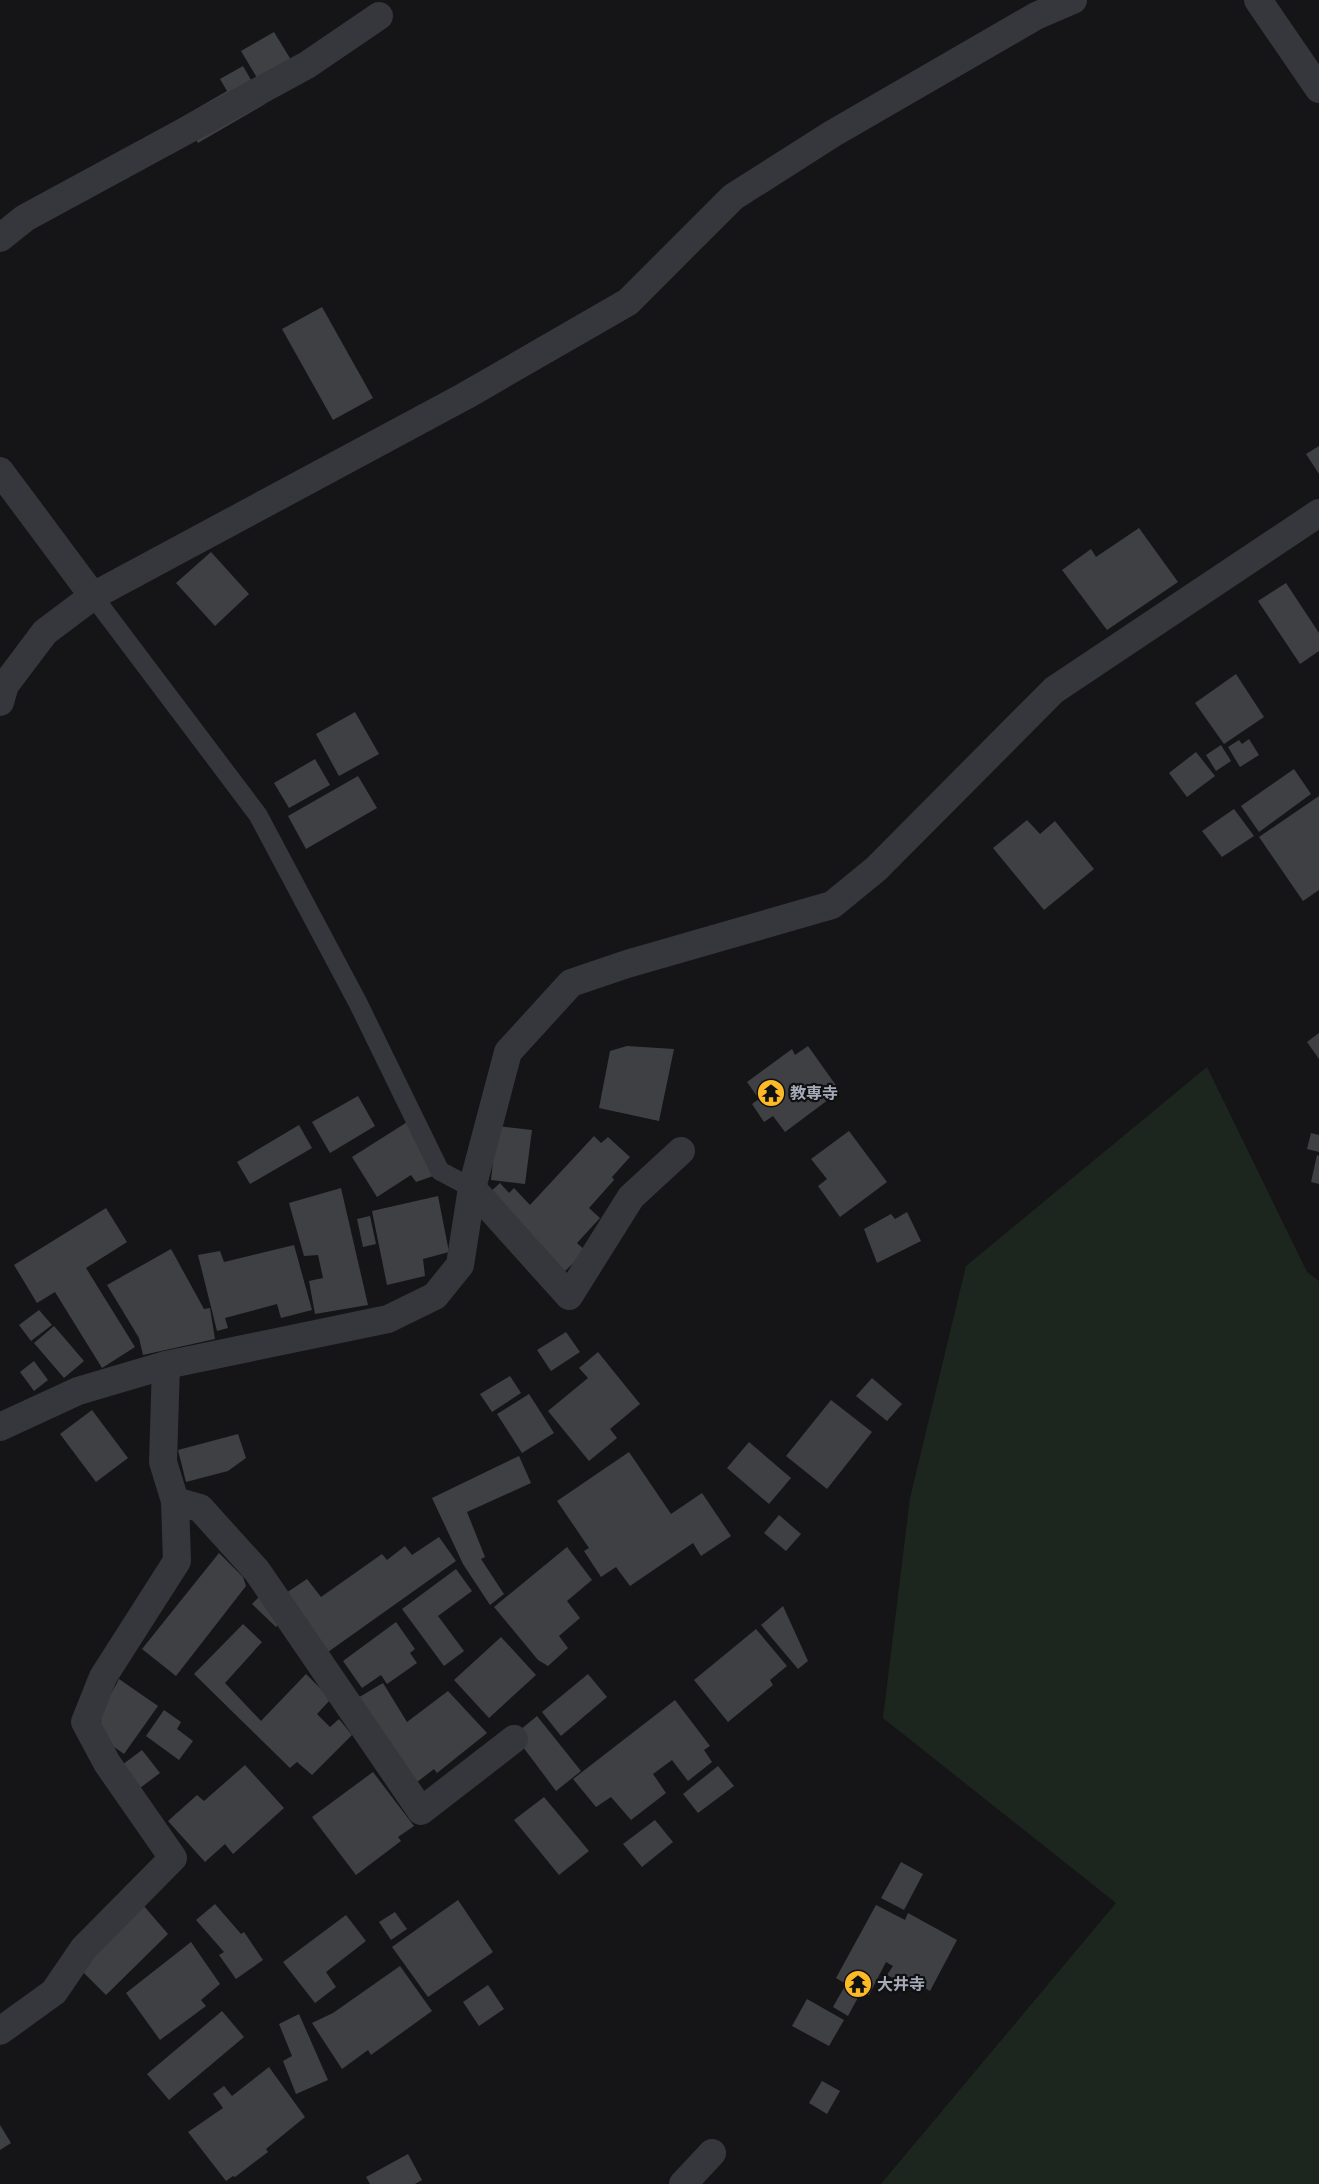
<svg xmlns="http://www.w3.org/2000/svg" width="1319" height="2184" font-family="'Sofia Sans Condensed','Noto Sans JP',sans-serif">
	<style>
		.green { fill: #1d261e }
		.building { fill: #3f4044 }
		.lines { fill: none; stroke-linecap: round; stroke-linejoin: round }
		.service { stroke: #36373d; stroke-width: 19 }
		.minor { stroke: #36373d; stroke-width: 28 }
		.labels { text-anchor: middle; stroke-width: 4.5; stroke-linejoin: round; paint-order: stroke }
		.poi-label { font-size: 16px; font-weight: bold; fill: #a6abb8; stroke: #101012; text-anchor: start }
	</style>
	<rect width="100%" height="100%" fill="#151517"/>
	<path class="green" d="M1207,1067L1307,1272L1319,1281V2184H881L1116,1903L883,1718L910,1498L966,1266Z"/>
	<g class="building">
		<path d="M274,32L302,78L269,98L241,51Z"/>
		<path d="M243,66L265,104L198,143L182,117L227,91L220,79Z"/>
		<path d="M322,307L373,398L333,420L282,329Z"/>
		<path d="M1319,446V474L1306,454Z"/>
		<path d="M1139,528L1178,582L1107,630L1062,570L1091,549L1096,557Z"/>
		<path d="M211,552L249,594L215,626L176,583Z"/>
		<path d="M1286,583L1319,633V651L1300,664L1258,601Z"/>
		<path d="M1236,674L1264,717L1224,744L1195,703Z"/>
		<path d="M355,712L379,754L339,776L316,734Z"/>
		<path d="M1249,739L1259,755L1240,767L1228,747L1239,740L1242,744Z"/>
		<path d="M1221,745L1231,761L1216,771L1206,755Z"/>
		<path d="M1196,752L1215,776L1187,797L1169,773Z"/>
		<path d="M315,759L330,785L289,808L274,783Z"/>
		<path d="M1294,769L1311,794L1259,832L1241,806Z"/>
		<path d="M358,776L377,808L306,849L288,816Z"/>
		<path d="M1319,796V890L1303,901L1259,837Z"/>
		<path d="M1234,809L1254,836L1222,857L1202,831Z"/>
		<path d="M1027,820L1040,834L1055,821L1094,869L1044,910L993,848Z"/>
		<path d="M1319,1033V1059L1307,1042Z"/>
		<path d="M627,1046L674,1049L659,1121L599,1108L610,1051Z"/>
		<path d="M808,1046L840,1091L785,1132L773,1116L764,1122L752,1104L759,1099L747,1082L792,1049L795,1055Z"/>
		<path d="M358,1096L375,1126L330,1153L312,1122Z"/>
		<path d="M412,1119L439,1174L416,1182L411,1175L377,1197L352,1157Z"/>
		<path d="M299,1125L312,1148L250,1184L237,1162Z"/>
		<path d="M497,1126L532,1130L525,1184L491,1180Z"/>
		<path d="M849,1131L887,1182L840,1217L818,1186L827,1179L811,1159Z"/>
		<path d="M1311,1133L1319,1135V1152L1307,1149Z"/>
		<path d="M594,1136L601,1143L608,1137L630,1157L612,1177L614,1180L589,1208L600,1218L577,1243L586,1251L562,1274L489,1193L500,1183L509,1193L514,1188L530,1205Z"/>
		<path d="M1317,1155L1319,1156V1184L1311,1182Z"/>
		<path d="M341,1188L368,1305L315,1314L309,1281L323,1278L318,1255L304,1256L289,1203Z"/>
		<path d="M438,1196L449,1252L423,1259L425,1276L387,1285L372,1211Z"/>
		<path d="M106,1208L127,1242L86,1268L135,1347L102,1368L55,1292L37,1303L14,1265Z"/>
		<path d="M907,1212L921,1241L877,1263L864,1229L891,1214L895,1219Z"/>
		<path d="M370,1216L376,1244L363,1247L357,1219Z"/>
		<path d="M294,1245L312,1310L281,1318L277,1304L225,1318L228,1328L217,1331L198,1255L220,1251L224,1262Z"/>
		<path d="M171,1249L204,1309L210,1308L215,1339L143,1355L139,1338L107,1285Z"/>
		<path d="M39,1310L52,1325L31,1341L19,1325Z"/>
		<path d="M54,1326L84,1361L64,1378L34,1343Z"/>
		<path d="M566,1332L580,1352L551,1371L537,1350Z"/>
		<path d="M598,1352L640,1404L610,1429L617,1438L589,1461L548,1411L588,1378L579,1368Z"/>
		<path d="M34,1361L48,1380L34,1391L20,1372Z"/>
		<path d="M510,1376L521,1393L492,1412L480,1394Z"/>
		<path d="M872,1378L902,1404L887,1421L856,1396Z"/>
		<path d="M529,1394L554,1433L522,1453L497,1414Z"/>
		<path d="M831,1400L872,1432L827,1489L786,1456Z"/>
		<path d="M92,1410L128,1458L96,1482L60,1434Z"/>
		<path d="M238,1434L246,1458L228,1471L186,1482L178,1450Z"/>
		<path d="M749,1442L791,1478L769,1504L727,1468Z"/>
		<path d="M629,1452L671,1514L702,1493L731,1536L701,1556L693,1543L630,1586L616,1567L601,1577L584,1551L589,1548L557,1501Z"/>
		<path d="M519,1456L531,1483L467,1512L485,1557L481,1559L504,1594L490,1605L463,1564L432,1498Z"/>
		<path d="M779,1515L801,1534L786,1551L764,1533Z"/>
		<path d="M439,1537L456,1561L328,1652L286,1593L307,1579L321,1597L382,1554L387,1560L405,1546L412,1555Z"/>
		<path d="M567,1547L592,1580L567,1601L580,1618L559,1636L568,1648L548,1666L538,1660L494,1607Z"/>
		<path d="M219,1553L243,1577L246,1586L176,1676L142,1649Z"/>
		<path d="M456,1569L472,1591L438,1616L464,1651L444,1666L402,1609Z"/>
		<path d="M264,1592L288,1614L276,1627L252,1604Z"/>
		<path d="M783,1606L808,1661L798,1669L761,1625Z"/>
		<path d="M396,1622L415,1649L410,1653L417,1663L387,1684L381,1675L362,1688L343,1661Z"/>
		<path d="M243,1624L262,1642L225,1683L261,1721L306,1674L331,1699L317,1714L330,1727L339,1719L352,1735L312,1775L297,1762L290,1768L194,1674Z"/>
		<path d="M756,1629L787,1666L770,1680L773,1685L728,1722L694,1680Z"/>
		<path d="M501,1637L536,1675L489,1718L454,1680Z"/>
		<path d="M588,1674L607,1697L561,1736L542,1712Z"/>
		<path d="M119,1679L158,1706L124,1754L103,1739L100,1714Z"/>
		<path d="M383,1683L407,1722L448,1691L487,1733L437,1773L434,1769L412,1786L356,1699Z"/>
		<path d="M675,1700L710,1746L704,1750L712,1762L688,1781L672,1760L653,1774L666,1793L631,1820L611,1797L596,1807L573,1779Z"/>
		<path d="M164,1710L181,1722L177,1729L193,1741L179,1760L146,1736Z"/>
		<path d="M537,1716L581,1771L556,1791L514,1735Z"/>
		<path d="M142,1750L160,1773L136,1791L118,1768Z"/>
		<path d="M245,1765L284,1808L233,1854L225,1844L205,1862L168,1821L197,1795L204,1801Z"/>
		<path d="M718,1766L734,1786L698,1813L683,1794Z"/>
		<path d="M373,1772L414,1826L398,1837L401,1841L356,1875L312,1817Z"/>
		<path d="M544,1797L589,1851L559,1875L514,1820Z"/>
		<path d="M655,1820L673,1842L642,1867L623,1844Z"/>
		<path d="M901,1862L923,1874L904,1910L881,1898Z"/>
		<path d="M458,1900L493,1952L428,1997L392,1947Z"/>
		<path d="M215,1904L241,1934L244,1932L263,1960L236,1979L219,1955L224,1952L196,1920Z"/>
		<path d="M143,1905L168,1934L106,1995L77,1966Z"/>
		<path d="M876,1905L905,1920L908,1913L957,1940L930,1991L909,1979L906,1985L887,1975L893,1966L886,1962L869,1995L861,1992L848,2016L833,2007L846,1984L836,1978Z"/>
		<path d="M395,1912L407,1929L391,1940L379,1922Z"/>
		<path d="M346,1915L366,1941L326,1972L336,1987L315,2003L283,1962Z"/>
		<path d="M191,1942L220,1984L201,2000L206,2006L160,2040L126,1993Z"/>
		<path d="M400,1966L432,2011L371,2055L368,2050L342,2069L312,2023L333,2013Z"/>
		<path d="M488,1985L504,2009L479,2026L463,2002Z"/>
		<path d="M807,1999L844,2020L829,2046L792,2026Z"/>
		<path d="M222,2011L244,2037L169,2100L147,2074Z"/>
		<path d="M299,2014L328,2080L296,2094L283,2061L292,2056L279,2024Z"/>
		<path d="M269,2067L305,2117L266,2149L268,2152L235,2177L233,2176L226,2181L188,2132L223,2108L213,2094L224,2086L232,2096Z"/>
		<path d="M822,2081L840,2091L827,2114L809,2103Z"/>
		<path d="M0,2125L11,2143L0,2150Z"/>
		<path d="M408,2154L422,2180L415,2184H370L366,2177Z"/>
	</g>
	<g class="lines">
		<path class="service" d="M93,596L258,815L358,1003L440,1171L472,1188"/>
		<g class="minor">
			<path d="M1258,0L1319,89"/>
			<path d="M0,238L25,218L307,65L379,16"/>
			<path d="M0,471L93,596"/>
			<path d="M0,702L5,685L45,632L93,596L465,396L628,302L733,197L832,134L1036,16L1073,0"/>
			<path d="M472,1188L569,1296L631,1197L681,1151"/>
			<path d="M0,1427L78,1391L166,1365L388,1319L435,1296L460,1265L472,1188L508,1052L571,983L627,964L832,905L876,869L1054,690L1319,513"/>
			<path d="M175,1501L200,1508L257,1571L421,1811L514,1739"/>
			<path d="M0,2031L54,1992L84,1948L173,1858L107,1763L85,1722L103,1677L177,1561L175,1501L163,1462L166,1365"/>
			<path d="M683,2184L712,2153"/>
		</g>
	</g>
	<defs>
		<symbol id="temple-disc" viewBox="-11 -11 22 22"><circle r="9.5" fill="#fdba27" stroke="#101012"/><path d="M0-6L5-2H3V0L6.5 2.5H4V6H1.5V3h-3V6H-4V2.5H-6.5L-3 0V-2H-5Z" fill="#111"/></symbol>
	</defs>
	<g fill-rule="evenodd">
		<use href="#temple-disc" x="755" y="1077" width="32" height="32"/>
		<use href="#temple-disc" x="842" y="1968" width="32" height="32"/>
	</g>
	<g class="labels">
		<g class="poi-label">
			<text x="790" y="1099">教専寺</text>
			<text x="877" y="1990">大井寺</text>
		</g>
	</g>
</svg>
